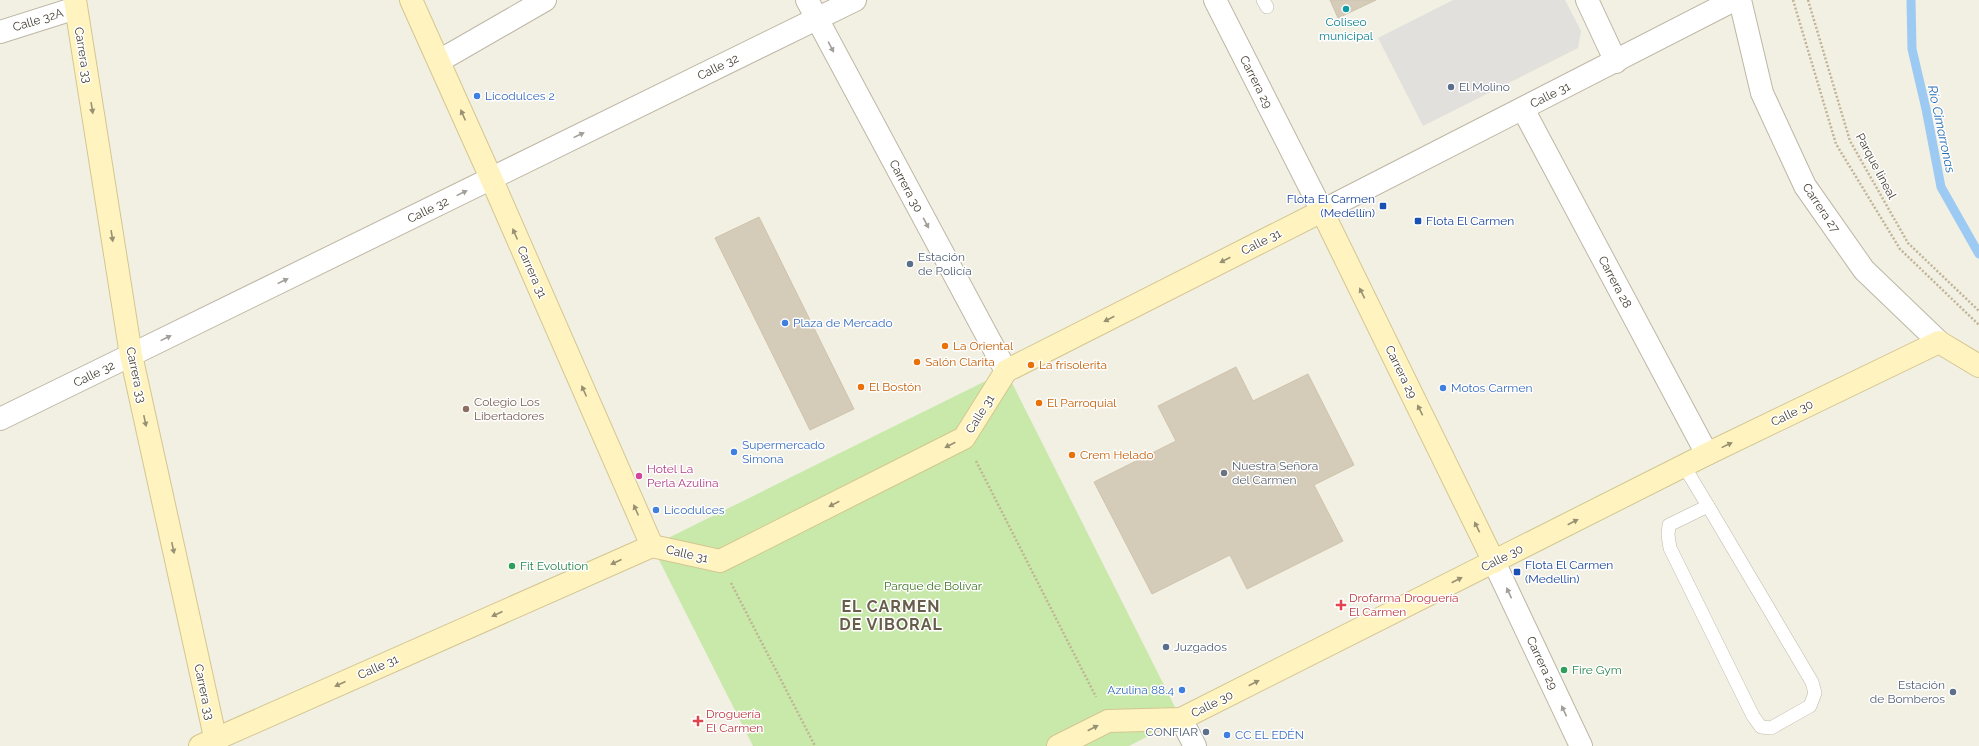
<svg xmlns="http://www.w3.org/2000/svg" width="1979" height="746" font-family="Raleway,sans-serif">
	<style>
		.green { fill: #c8e9a9 }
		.parking { fill: #e2e0dc }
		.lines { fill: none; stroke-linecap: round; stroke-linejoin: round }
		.stream { stroke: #9ccaf2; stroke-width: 9 }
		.building { fill: #d4cbb8; stroke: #cfc3ab }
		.service-casing { stroke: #beb7a5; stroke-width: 14 }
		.minor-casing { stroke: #beb7a5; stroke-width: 24 }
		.tertiary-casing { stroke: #beb7a5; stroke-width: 24 }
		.secondary-casing { stroke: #d4c690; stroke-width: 24 }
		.path { stroke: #c0b496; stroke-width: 2.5; stroke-dasharray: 2 2; stroke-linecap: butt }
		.service { stroke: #fff; stroke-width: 13 }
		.minor { stroke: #fff; stroke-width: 22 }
		.tertiary { stroke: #fff; stroke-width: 22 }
		.secondary { stroke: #fff4c0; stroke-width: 22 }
		.oneway { fill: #a29e99 }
		.oneway2 { fill: #989072 }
		.culture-dot { fill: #0f9aa8; stroke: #fff; stroke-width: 1.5 }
		.service-dot { fill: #5c6f8a; stroke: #fff; stroke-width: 1.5 }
		.shop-dot { fill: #3f7fe0; stroke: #fff; stroke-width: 1.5 }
		.transit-dot { fill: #1a4fb4; stroke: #fff; stroke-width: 1.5 }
		.food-dot { fill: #e8710a; stroke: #fff; stroke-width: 1.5 }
		.education-dot { fill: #8d6e63; stroke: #fff; stroke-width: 1.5 }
		.worship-dot { fill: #6b7280; stroke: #fff; stroke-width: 1.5 }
		.hotel-dot { fill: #d1479c; stroke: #fff; stroke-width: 1.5 }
		.leisure-dot { fill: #2e9e5b; stroke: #fff; stroke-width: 1.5 }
		.health-dot { fill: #e0444e; stroke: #fff; stroke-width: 1.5 }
		.labels { text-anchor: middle; stroke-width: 3; stroke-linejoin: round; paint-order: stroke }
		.street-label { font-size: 12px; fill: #443e33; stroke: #fff }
		.culture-label { font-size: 12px; fill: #0d838f; stroke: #fff }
		.service-label { font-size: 12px; fill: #4e5e75; stroke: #fff; text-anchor: start }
		.shop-label { font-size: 12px; fill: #366cbe; stroke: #fff; text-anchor: start }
		.transit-label { font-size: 12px; fill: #164399; stroke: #fff; text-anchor: start }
		.food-label { font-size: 12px; fill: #c56008; stroke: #fff; text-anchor: start }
		.education-label { font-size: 12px; fill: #785e54; stroke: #fff; text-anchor: start }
		.worship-label { font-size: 12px; fill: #5b616d; stroke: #fff; text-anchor: start }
		.hotel-label { font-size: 12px; fill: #b23c85; stroke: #fff; text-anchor: start }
		.leisure-label { font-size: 12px; fill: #27864d; stroke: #fff; text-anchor: start }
		.park-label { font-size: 12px; fill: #3f7725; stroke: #fff }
		.health-label { font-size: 12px; fill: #be3a42; stroke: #fff; text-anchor: start }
		.water-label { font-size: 13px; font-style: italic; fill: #2970b3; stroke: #fff }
		.district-label { font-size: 16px; font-weight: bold; letter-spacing: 1px; fill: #675d4a; stroke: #fff }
	</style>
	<rect width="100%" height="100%" fill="#f2efe3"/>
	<path class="green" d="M1006,371L1181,719L1129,746H753L652,546Z"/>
	<path class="parking" d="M1453,0H1565L1581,31L1578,48L1423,126L1378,38Z"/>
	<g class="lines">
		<path class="stream" d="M1911,0L1912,49L1926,109L1941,187L1979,254"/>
	</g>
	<g class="building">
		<path d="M1330,0H1376L1338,18Z"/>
		<path d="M759,217L854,409L810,430L715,238Z"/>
		<path d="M1236,367L1253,401L1308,374L1354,465L1314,485L1343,541L1247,589L1230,555L1152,594L1094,482L1176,441L1158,406Z"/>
	</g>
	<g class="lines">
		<defs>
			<g id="service">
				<path d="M1263,0L1267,7"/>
				<path d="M1684,466L1708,506"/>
				<path d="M1708,506L1812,682L1815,693L1810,706L1771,728L1761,727L1753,716L1670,548L1668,535L1669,525Z"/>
			</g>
			<g id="minor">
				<path d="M807,0L1006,371"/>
				<path d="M1587,0L1616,62"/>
				<path d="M0,32L76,8"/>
				<path d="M439,61L545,0"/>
				<path d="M1523,109L1707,454"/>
				<path d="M1322,211L1734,0"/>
				<path d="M0,419L131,355"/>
			</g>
			<g id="tertiary">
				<path d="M1215,0L1322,211"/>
				<path d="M1740,0L1762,93L1805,186L1864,270L1939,342"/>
				<path d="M131,355L855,0"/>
				<path d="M1494,562L1581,746"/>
				<path d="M1181,719L1195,746"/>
			</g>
			<g id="secondary">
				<path d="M75,0L131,355L217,746"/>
				<path d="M411,0L491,178L652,546"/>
				<path d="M200,746L652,546L720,561L964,438L1006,371L1322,211L1494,562"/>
				<path d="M1058,746L1108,721L1181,719L1707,454L1939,342L1979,366"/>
			</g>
		</defs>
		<use href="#service" class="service-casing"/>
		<use href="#minor" class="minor-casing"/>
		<use href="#tertiary" class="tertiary-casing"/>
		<use href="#secondary" class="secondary-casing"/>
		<g class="path">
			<path d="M1793,0L1836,144L1900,249L1979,325"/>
			<path d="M1808,0L1850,141L1908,243L1979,311"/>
			<path d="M976,461L1096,697"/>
			<path d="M731,583L815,746"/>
		</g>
		<use href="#service" class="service"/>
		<use href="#minor" class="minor"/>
		<use href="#tertiary" class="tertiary"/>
		<use href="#secondary" class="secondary"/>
	</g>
	<defs><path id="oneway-solid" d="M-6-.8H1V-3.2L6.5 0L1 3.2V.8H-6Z"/></defs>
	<g class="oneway">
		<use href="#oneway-solid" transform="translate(831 47) rotate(62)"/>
		<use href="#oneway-solid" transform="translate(579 135) rotate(-26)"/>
		<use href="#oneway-solid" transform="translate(462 193) rotate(-26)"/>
		<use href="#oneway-solid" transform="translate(926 223) rotate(62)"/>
		<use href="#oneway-solid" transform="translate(283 281) rotate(-26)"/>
		<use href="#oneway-solid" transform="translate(166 338) rotate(-26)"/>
		<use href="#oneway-solid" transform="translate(1509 593) rotate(-115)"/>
		<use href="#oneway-solid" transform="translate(1564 711) rotate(-115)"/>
	</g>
	<g class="oneway2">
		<use href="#oneway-solid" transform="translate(92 108) rotate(81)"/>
		<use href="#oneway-solid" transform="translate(463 115) rotate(-114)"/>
		<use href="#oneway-solid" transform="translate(515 234) rotate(-114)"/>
		<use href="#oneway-solid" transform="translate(112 236) rotate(81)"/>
		<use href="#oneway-solid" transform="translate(1225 260) rotate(153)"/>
		<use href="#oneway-solid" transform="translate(1362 293) rotate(-116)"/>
		<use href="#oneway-solid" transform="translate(1109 319) rotate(153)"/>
		<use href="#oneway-solid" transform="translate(584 391) rotate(-114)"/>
		<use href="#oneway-solid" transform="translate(1420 410) rotate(-116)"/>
		<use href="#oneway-solid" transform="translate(145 421) rotate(78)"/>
		<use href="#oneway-solid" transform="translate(950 445) rotate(153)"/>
		<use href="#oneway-solid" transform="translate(1727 445) rotate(-26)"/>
		<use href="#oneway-solid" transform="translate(834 504) rotate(153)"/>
		<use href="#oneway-solid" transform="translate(636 510) rotate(-114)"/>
		<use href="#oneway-solid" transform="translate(1573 522) rotate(-27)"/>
		<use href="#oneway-solid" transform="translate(1477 527) rotate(-116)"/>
		<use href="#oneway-solid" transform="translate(173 548) rotate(78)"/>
		<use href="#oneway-solid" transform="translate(616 562) rotate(156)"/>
		<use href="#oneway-solid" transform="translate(1457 580) rotate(-27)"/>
		<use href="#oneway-solid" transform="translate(497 614) rotate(156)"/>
		<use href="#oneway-solid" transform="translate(1254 683) rotate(-27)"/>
		<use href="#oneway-solid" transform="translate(340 684) rotate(156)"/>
		<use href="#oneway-solid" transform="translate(1093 728) rotate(-27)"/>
	</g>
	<circle class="culture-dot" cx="1346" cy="9" r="4"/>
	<g class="service-dot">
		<circle cx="1451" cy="87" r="4"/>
		<circle cx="910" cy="264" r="4"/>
		<circle cx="1166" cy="647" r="4"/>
		<circle cx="1953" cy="692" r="4"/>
		<circle cx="1206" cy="732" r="4"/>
	</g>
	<g class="shop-dot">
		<circle cx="477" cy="96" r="4"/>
		<circle cx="785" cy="323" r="4"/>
		<circle cx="1443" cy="388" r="4"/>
		<circle cx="734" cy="452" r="4"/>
		<circle cx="656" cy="510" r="4"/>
		<circle cx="1182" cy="690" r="4"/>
		<circle cx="1227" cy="735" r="4"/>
	</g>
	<g class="transit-dot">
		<rect x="1379" y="202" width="8" height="8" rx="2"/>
		<rect x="1414" y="217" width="8" height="8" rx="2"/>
		<rect x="1513" y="568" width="8" height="8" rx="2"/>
	</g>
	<g class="food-dot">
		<circle cx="945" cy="346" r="4"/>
		<circle cx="917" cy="362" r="4"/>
		<circle cx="1031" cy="365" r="4"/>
		<circle cx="861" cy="387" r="4"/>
		<circle cx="1039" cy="403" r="4"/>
		<circle cx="1072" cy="455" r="4"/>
	</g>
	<circle class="education-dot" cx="466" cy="409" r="4"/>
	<circle class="worship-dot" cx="1224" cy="473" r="4"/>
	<circle class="hotel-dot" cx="639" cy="476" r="4"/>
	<g class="leisure-dot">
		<circle cx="512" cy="566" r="4"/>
		<circle cx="1564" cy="670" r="4"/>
	</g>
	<g class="health-dot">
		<path d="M1339 599h4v4h4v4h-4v4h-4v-4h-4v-4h4z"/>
		<path d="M696 715h4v4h4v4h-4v4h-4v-4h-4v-4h4z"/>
	</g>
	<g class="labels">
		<g class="street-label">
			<text transform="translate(38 20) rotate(-17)" y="4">Calle 32A</text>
			<text transform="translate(83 55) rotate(81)" y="4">Carrera 33</text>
			<text transform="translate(718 67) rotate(-26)" y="4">Calle 32</text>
			<text transform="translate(1256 82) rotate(63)" y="4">Carrera 29</text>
			<text transform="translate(1550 95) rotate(-27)" y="4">Calle 31</text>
			<text transform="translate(1876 166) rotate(62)" y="4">Parque lineal</text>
			<text transform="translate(906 186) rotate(62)" y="4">Carrera 30</text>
			<text transform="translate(1821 208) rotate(56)" y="4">Carrera 27</text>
			<text transform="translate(428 210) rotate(-26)" y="4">Calle 32</text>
			<text transform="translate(1261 242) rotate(-27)" y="4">Calle 31</text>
			<text transform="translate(532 272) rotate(66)" y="4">Carrera 31</text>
			<text transform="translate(1615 282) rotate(62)" y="4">Carrera 28</text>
			<text transform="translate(1401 372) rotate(64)" y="4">Carrera 29</text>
			<text transform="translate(94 374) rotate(-26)" y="4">Calle 32</text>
			<text transform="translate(136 375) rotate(78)" y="4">Carrera 33</text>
			<text transform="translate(1792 413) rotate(-26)" y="4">Calle 30</text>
			<text transform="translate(980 414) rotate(-58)" y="4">Calle 31</text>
			<text transform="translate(687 554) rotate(13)" y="4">Calle 31</text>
			<text transform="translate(1502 558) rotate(-27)" y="4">Calle 30</text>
			<text transform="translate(1542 663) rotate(65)" y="4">Carrera 29</text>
			<text transform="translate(378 667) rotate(-24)" y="4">Calle 31</text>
			<text transform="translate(204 692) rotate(78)" y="4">Carrera 33</text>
			<text transform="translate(1212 704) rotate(-27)" y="4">Calle 30</text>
		</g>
		<g class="culture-label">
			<text x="1346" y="26">Coliseo<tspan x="1346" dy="14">municipal</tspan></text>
		</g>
		<g class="service-label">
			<text x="1459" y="91">El Molino</text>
			<text x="918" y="261">Estación<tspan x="918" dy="14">de Policía</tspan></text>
			<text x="1174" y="651">Juzgados</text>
			<text x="1945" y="689" text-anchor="end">Estación<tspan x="1945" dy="14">de Bomberos</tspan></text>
			<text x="1198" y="736" text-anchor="end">CONFIAR</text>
		</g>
		<g class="shop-label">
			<text x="485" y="100">Licodulces 2</text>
			<text x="793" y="327">Plaza de Mercado</text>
			<text x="1451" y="392">Motos Carmen</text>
			<text x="742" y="449">Supermercado<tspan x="742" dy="14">Simona</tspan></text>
			<text x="664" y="514">Licodulces</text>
			<text x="1174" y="694" text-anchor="end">Azulina 88.4</text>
			<text x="1235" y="739">CC EL EDÉN</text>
		</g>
		<g class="transit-label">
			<text x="1375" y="203" text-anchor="end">Flota El Carmen<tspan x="1375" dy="14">(Medellín)</tspan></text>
			<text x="1426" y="225">Flota El Carmen</text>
			<text x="1525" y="569">Flota El Carmen<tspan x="1525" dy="14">(Medellin)</tspan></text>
		</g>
		<g class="food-label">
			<text x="953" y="350">La Oriental</text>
			<text x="925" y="366">Salón Clarita</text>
			<text x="1039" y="369">La frisolerita</text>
			<text x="869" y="391">El Bostón</text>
			<text x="1047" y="407">El Parroquial</text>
			<text x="1080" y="459">Crem Helado</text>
		</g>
		<g class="education-label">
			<text x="474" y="406">Colegio Los<tspan x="474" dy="14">Libertadores</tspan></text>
		</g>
		<g class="worship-label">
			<text x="1232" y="470">Nuestra Señora<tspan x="1232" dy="14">del Carmen</tspan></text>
		</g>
		<g class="hotel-label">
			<text x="647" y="473">Hotel La<tspan x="647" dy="14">Perla Azulina</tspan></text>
		</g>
		<g class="leisure-label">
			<text x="520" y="570">Fit Evolution</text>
			<text x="1572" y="674">Fire Gym</text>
		</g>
		<g class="park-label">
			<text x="933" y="590">Parque de Bolívar</text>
		</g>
		<g class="health-label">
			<text x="1349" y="602">Drofarma Droguería<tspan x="1349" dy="14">El Carmen</tspan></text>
			<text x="706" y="718">Droguería<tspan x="706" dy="14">El Carmen</tspan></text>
		</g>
		<g class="water-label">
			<text transform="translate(1942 129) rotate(78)" y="5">Río Cimarronas</text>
		</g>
		<g class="district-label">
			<text x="891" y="612">EL CARMEN<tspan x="891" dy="18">DE VIBORAL</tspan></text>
		</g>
	</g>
</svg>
